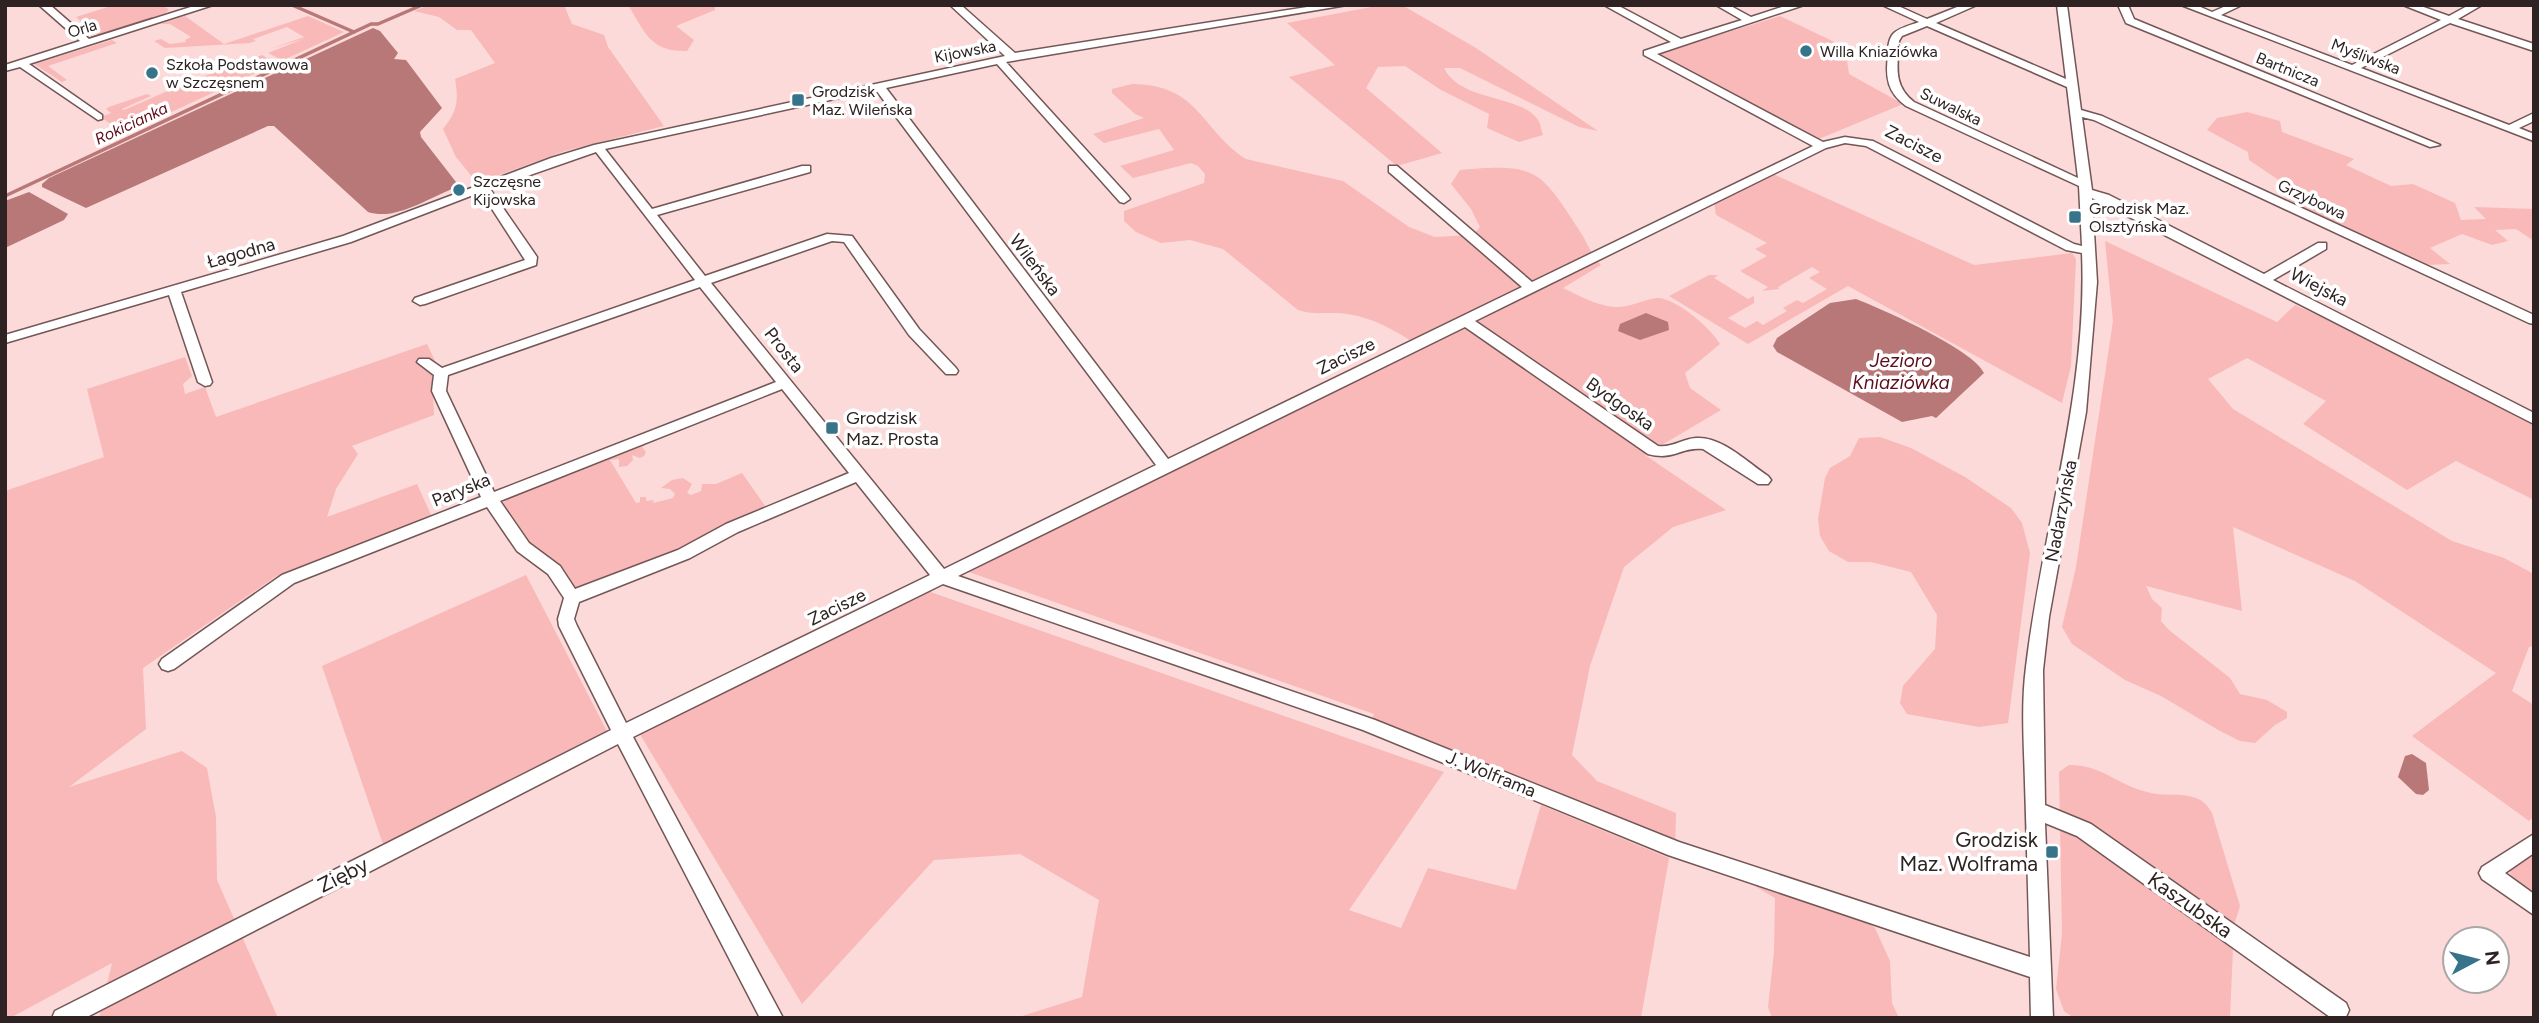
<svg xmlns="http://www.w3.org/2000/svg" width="2539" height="1023" font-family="Figtree,sans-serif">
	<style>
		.green { fill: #f8b9b8 }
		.water { fill: #b87878 }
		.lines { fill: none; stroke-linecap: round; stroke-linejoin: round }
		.stream { stroke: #b87878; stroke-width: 3.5 }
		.minor-casing { stroke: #735656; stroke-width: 3 }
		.minor { fill: #fff; fill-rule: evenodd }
		.poi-dot { fill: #37738a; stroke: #fff; stroke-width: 2.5 }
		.labels { text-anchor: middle; stroke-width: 7; stroke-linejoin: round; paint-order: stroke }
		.far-street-label { font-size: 16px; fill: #2e2222; stroke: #fff }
		.far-poi-label { font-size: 16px; fill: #2e2222; stroke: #fff; text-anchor: start }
		.far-water-label { font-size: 16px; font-style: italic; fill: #5d0c19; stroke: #fff }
		.street-label { font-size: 18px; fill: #2e2222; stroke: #fff }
		.poi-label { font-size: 18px; fill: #2e2222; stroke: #fff; text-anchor: start }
		.water-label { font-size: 19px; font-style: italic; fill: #5d0c19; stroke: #fff }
		.near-poi-label { font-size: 21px; fill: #2e2222; stroke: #fff; text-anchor: end }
		.near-street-label { font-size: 21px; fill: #2e2222; stroke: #fff }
	</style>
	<rect width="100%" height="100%" fill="#fcdad9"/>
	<g class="green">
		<path d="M114,5H163L169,10L164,14L102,34H96L76,17Z"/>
		<path d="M429,5H564L572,24L604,35L608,47L664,126L565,151L477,183L456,157L443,129C457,112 459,101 455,79L495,63L471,30H457L439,17L414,11Z"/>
		<path d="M628,5H715V10L676,26L694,40L687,51C650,52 645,32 628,5Z"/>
		<path d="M1382,5H1402L1476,48L1598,131L1579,127L1460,68H1444C1460,102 1523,95 1538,120C1541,124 1541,131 1543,135L1519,142L1487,128L1489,114L1441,90L1405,66L1378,67L1366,88L1442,153L1397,166L1289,77L1335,65L1287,23Z"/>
		<path d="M185,16L224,44L308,16L344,32L124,134L101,117L111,113L106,109L109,107L147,94L151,96L122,109L124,110L186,83L262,55L272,61L278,58L268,53L306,38L270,49L304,37L287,27L253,39L256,41L250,43L165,48L154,41L161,39L170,44L186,42L185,40L191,37L170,24H160Z"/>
		<path d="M1780,16L1845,47L1849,74L1903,104L1819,139L1658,54Z"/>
		<path d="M112,40L117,43L48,66L67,80L62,82L34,64Z"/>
		<path d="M1132,84C1199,84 1201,130 1246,159L1343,181L1409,227L1435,237L1473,235L1480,227L1471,209L1451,184L1460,170C1538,163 1540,170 1581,233C1588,244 1591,255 1601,265L1563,288C1580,296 1595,305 1614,307C1629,308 1642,300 1656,298C1674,296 1712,329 1720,344L1685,373L1690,388L1721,410L1645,455L1726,510L1673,527L1624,567L1590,666L1572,755L1597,781L1676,813L1675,849L1369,725L1374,714L969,572L1421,348C1401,333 1372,317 1347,314C1330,311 1314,316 1298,310L1223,249L1190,240L1161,243L1136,232L1124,221V211L1204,183L1205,174L1198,166L1191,163L1133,178L1120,166L1174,150L1159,129L1104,143L1093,134L1144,118L1135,114L1112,93V89Z"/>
		<path d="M2247,112L2280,121L2282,132L2354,159L2346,165L2391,186L2413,184L2455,203L2461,220L2486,219L2474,207L2534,209V241L2516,229L2495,230L2508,241L2492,245L2462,234L2430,248L2450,264L2425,265L2285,198L2280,181L2249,160L2248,152L2207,130L2217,118Z"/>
		<path d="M1773,174L1974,265L2072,253L2076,259L2071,366L2062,403L1848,286L1748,344L1669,296L1709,275H1718L1714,278L1748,299L1754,296V303L1728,318L1745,328L1757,321L1763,325L1787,311L1783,308L1797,300L1803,303L1827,289L1809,278L1820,272L1812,267L1778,287L1779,289L1762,291L1768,287L1740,271L1767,256L1755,249L1767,243L1716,215L1714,203Z"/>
		<path d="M2105,241L2277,322L2295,305L2354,331L2534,426V500L2456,461L2407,490L2303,424L2326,401L2247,358L2208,379L2233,409L2452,541L2504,558L2534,574V646L2529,647L2512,691L2534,705V817L2529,821L2412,736L2496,673L2355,581L2233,527L2242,611L2146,586L2152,599L2162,608L2161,621L2169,630L2230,678L2240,694L2267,700L2287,712V718L2275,725L2255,743L2240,741L2220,731L2161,696L2125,680L2072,644L2062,627L2076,567L2113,321Z"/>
		<path d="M427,344L435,361L432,373L434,415L352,446L358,454L336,489L327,517L417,484L432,517L275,577L143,668L146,729L69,787L182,751L207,768L216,817L217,880L278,1018H99L112,963L10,1018H5V491L104,457L87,389L185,357L192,376L183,384L185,394L205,387L216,417Z"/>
		<path d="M1880,437L1911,448L1965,477L2011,508L2022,523L2030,553L2008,723L1979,727L1907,714L1900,703L1903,686L1935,649L1937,615L1911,572L1871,562H1848L1829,551L1820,536L1818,519L1825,478L1830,468L1850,456L1859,438Z"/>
		<path d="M647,444L642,447L646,452L644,456L640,458L632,455L633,460L627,466L619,467V459L610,460L636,503L640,502V497H646V501L654,500L653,503L673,498L675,494L670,489L661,488L672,480L683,478L692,484L687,493L691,495L701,491L702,484H716L742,473L768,510C705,541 641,570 573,590L535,554L497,509L511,495Z"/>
		<path d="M526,575L610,737L385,850L322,666Z"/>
		<path d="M922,589L1444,772L1349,910L1401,928L1428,868L1516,890L1541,805L1669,858L1641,1018H1016L1082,997L1099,900L1020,854L934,860L802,1004L638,731Z"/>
		<path d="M2069,765C2100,764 2118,785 2147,792C2163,797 2180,792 2196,798C2204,801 2208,806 2212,813L2240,906L2234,925L2230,1018H2074L2064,1011L2056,989L2062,934L2059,772Z"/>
		<path d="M2534,849V900L2511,877L2510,870Z"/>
		<path d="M1723,867L1843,904L1875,928L1890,961L1892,1003L1899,1018H1772L1768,1007L1774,952L1775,898Z"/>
	</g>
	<g class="water">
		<path d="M373,28L380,31L398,53L394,59L406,60L442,108L420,132L421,137L456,182L457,185L452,189C427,199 395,221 368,212L274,126H268L86,208L42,187V184L49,178Z"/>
		<path d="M29,192L68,214L64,220L5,248V201Z"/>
		<path d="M1856,299C1882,309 1973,349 1984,373L1936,418L1932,416L1902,422L1777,352L1773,346L1777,338L1830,303Z"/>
		<path d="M1646,313L1668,322L1669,330L1640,340L1618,331L1620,324Z"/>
		<path d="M2412,754L2426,763L2429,790L2423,795L2416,794L2398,777L2405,756Z"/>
	</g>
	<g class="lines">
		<g class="stream">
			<path d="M292,5L354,32"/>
			<path d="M92,38L152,19"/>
			<path d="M5,196L371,24H378L422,5"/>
		</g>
		<defs>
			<g id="minor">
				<path d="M39,5H50L89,39L197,5H213L29,64L102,115V119L98,120L20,67L5,71V65L80,41Z"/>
				<path d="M950,5H961L1015,53L1320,5H1347L1006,62L1128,196L1130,199L1124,203L1120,202L997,64L886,88L1168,459L1522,287L1389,172V166H1397L1532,282L1813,146L1644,55V51L1671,42L1604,5H1617L1681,39L1742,20L1716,5H1729L1751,17L1788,5H1804L1657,54L1823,142L1845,137L1873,141L2074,244L2082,246L2079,186L1906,106C1888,93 1885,78 1888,56C1888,49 1888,40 1893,34C1898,28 1911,25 1919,22L1882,5H1896L1927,19L1962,5H1977L1936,23L2066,79L2057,5H2067L2081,110L2102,116L2534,315V324L2529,323L2094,120L2082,117L2092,190L2109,195L2264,274L2318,243H2326V249L2273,280L2534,413V424L2092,198L2097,282L2086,412L2049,617L2043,670L2045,805L2091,824L2346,1003L2349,1010L2346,1017H2330L2077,836L2045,823L2053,1018H2031L2030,977L1668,855L1363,730L943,584L633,737L783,1018H760L618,744L85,1018H52L55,1011L611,730L559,626L558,619L564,598L548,574L517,551L487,507L294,583L174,669L168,671L162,669L159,664L162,659L282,575L481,497L432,391L434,375L417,362L419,359H429L442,368L695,280L596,152L490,189L537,257L536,265L425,304L420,305L413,301L415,298L525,260L481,192L351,242L181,292L212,382L210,385L205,386L198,382L169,295L5,343V335L343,236L551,158L594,145L1005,56ZM1927,26L2067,87L2078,178L1914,102C1892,85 1898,65 1899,41L1902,36ZM876,90L1156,465L944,569L711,283L832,241L844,242L909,335L946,374H956L958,371L956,368L919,329L852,236L827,234L705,276L657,215L810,172V166H802L652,209L605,149ZM1845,143L1866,146L2066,250L2082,253C2088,393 2042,529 2026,667C2021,705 2024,745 2025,783C2027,841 2028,899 2030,957L1679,842L1375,720L958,576L1465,327L1648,454C1674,461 1680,447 1703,449L1758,484H1768L1771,480L1768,476C1748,463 1722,436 1696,438C1682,439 1672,448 1658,446L1475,321L1826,148ZM700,287L776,382L494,492L446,391L448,375ZM782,389L849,473L726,524L678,550L575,589L560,566L529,543L500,501ZM856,482L930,575L626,723L577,626L574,619L579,602L690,558L738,532Z"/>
				<path d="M2118,5H2128L2134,19L2440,145L2430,147L2126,23Z"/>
				<path d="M2181,5H2196L2212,12L2228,5H2242L2221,15L2352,65L2441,20L2403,5H2418L2449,16L2469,5H2482L2458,19L2534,44V51L2450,23L2361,68L2509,125L2534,113V121L2519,128L2534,134V141Z"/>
				<path d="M2534,834V853L2505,873L2534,894V915L2482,879L2479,873L2482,867Z"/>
			</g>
		</defs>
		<use href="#minor" class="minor-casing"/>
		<use href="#minor" class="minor"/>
	</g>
	<g class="poi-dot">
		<circle cx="1806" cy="51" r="7"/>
		<circle cx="152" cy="73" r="7"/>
		<rect x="791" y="93" width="14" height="14" rx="3.5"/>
		<circle cx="459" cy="190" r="7"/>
		<rect x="2068" y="210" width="14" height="14" rx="3.5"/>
		<rect x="825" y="421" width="14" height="14" rx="3.5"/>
		<rect x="2045" y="845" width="14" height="14" rx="3.5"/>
	</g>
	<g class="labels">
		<g class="far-street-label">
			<text transform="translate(82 28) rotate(-17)" y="6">Orla</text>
			<text transform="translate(965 51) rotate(-11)" y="6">Kijowska</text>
			<text transform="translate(2366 56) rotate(21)" y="6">Myśliwska</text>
			<text transform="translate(2288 69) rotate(22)" y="6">Bartnicza</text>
			<text transform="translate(1951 106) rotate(26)" y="6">Suwalska</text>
			<text transform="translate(2312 199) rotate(25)" y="6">Grzybowa</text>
		</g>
		<g class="far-poi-label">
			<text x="1820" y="57">Willa Kniaziówka</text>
			<text x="166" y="70">Szkoła Podstawowa<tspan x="166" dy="18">w Szczęsnem</tspan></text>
			<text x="812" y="97">Grodzisk<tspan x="812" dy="18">Maz. Wileńska</tspan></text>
			<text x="473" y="187">Szczęsne<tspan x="473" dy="18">Kijowska</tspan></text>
			<text x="2089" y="214">Grodzisk Maz.<tspan x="2089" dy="18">Olsztyńska</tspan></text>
		</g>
		<g class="far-water-label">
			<text transform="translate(131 123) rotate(-25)" y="6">Rokicianka</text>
		</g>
		<g class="street-label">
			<text transform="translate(1914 144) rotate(27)" y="6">Zacisze</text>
			<text transform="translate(241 253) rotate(-16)" y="6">Łagodna</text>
			<text transform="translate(1035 265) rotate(53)" y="6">Wileńska</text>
			<text transform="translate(2319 287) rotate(28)" y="6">Wiejska</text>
			<text transform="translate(784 350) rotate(52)" y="6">Prosta</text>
			<text transform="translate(1346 356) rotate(-26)" y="6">Zacisze</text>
			<text transform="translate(1620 404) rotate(35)" y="6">Bydgoska</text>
			<text transform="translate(461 490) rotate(-22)" y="6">Paryska</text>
			<text transform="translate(2061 511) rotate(-79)" y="6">Nadarzyńska</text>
			<text transform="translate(837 607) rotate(-26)" y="6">Zacisze</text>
			<text transform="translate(1491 774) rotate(22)" y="6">J. Wolframa</text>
		</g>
		<g class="poi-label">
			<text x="846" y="424">Grodzisk<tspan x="846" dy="21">Maz. Prosta</tspan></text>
		</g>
		<g class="water-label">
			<text x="1901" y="367">Jezioro<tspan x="1901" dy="22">Kniaziówka</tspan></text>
		</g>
		<g class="near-poi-label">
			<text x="2038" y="847">Grodzisk<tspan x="2038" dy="24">Maz. Wolframa</tspan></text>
		</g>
		<g class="near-street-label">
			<text transform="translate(343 875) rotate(-27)" y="7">Zięby</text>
			<text transform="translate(2190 905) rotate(35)" y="7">Kaszubska</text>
		</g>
	</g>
	<rect width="2539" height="1023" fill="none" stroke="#2e2222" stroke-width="14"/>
	<g transform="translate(2476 960) rotate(83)"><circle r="33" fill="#ffffff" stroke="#aba7a7" stroke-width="2"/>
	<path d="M0-5L12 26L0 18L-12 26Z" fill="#37738a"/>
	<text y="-10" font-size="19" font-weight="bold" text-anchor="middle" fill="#2e2222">N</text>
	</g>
</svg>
